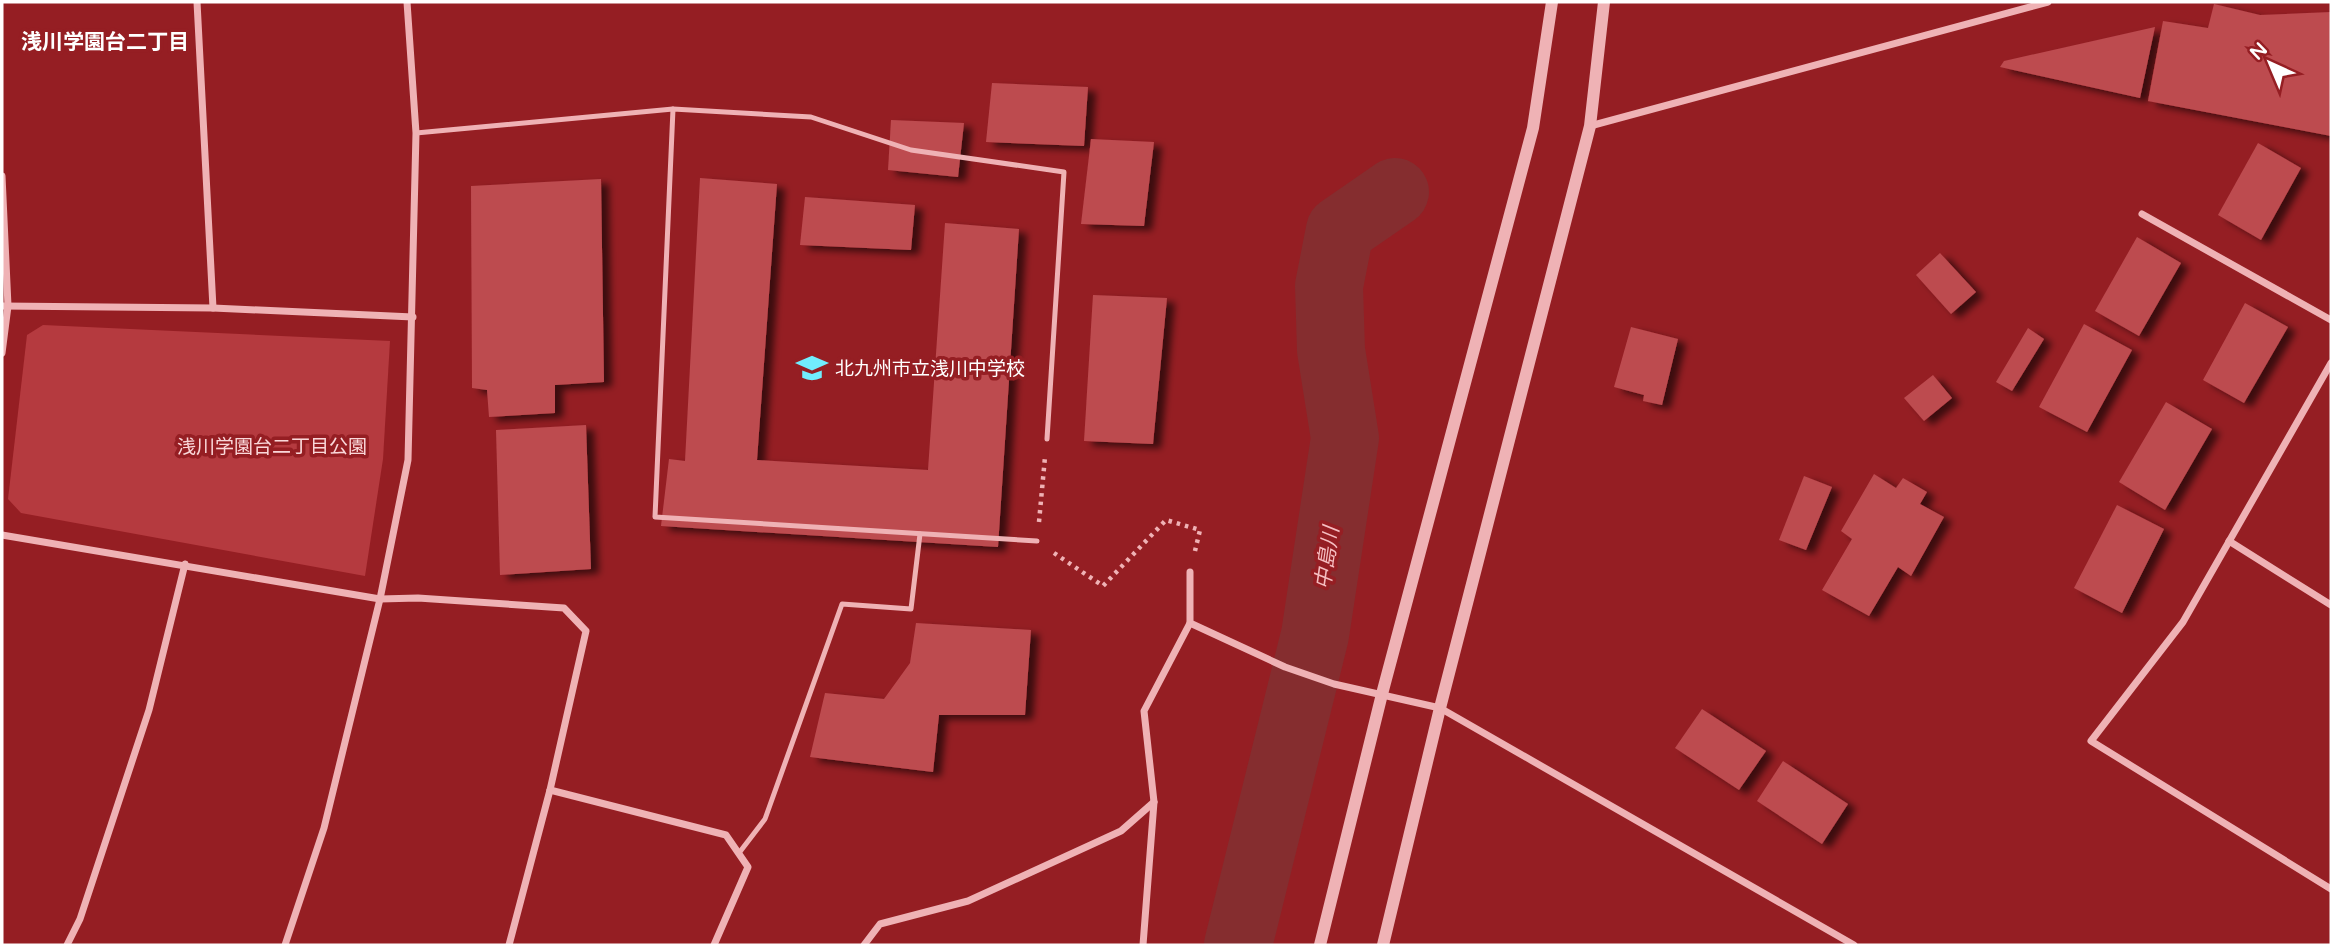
<svg xmlns="http://www.w3.org/2000/svg" width="2333" height="947" font-family="'Varela Round','Noto Sans JP',sans-serif">
	<style>
		.green { fill: #b53a3f }
		.lines { fill: none; stroke-linecap: round; stroke-linejoin: round }
		.river { stroke: #852d2f; stroke-width: 68 }
		.building { fill: #bd4b50; filter: url(#shadow) }
		.path { stroke: #efb2b5; stroke-width: 4.5; stroke-dasharray: 3.5 5; stroke-linecap: butt }
		.service { stroke: #efb2b5; stroke-width: 5 }
		.minor { stroke: #efb2b5; stroke-width: 7 }
		.tertiary { stroke: #efb2b5; stroke-width: 12 }
		.labels { text-anchor: middle; stroke-width: 7; stroke-linejoin: round; paint-order: stroke }
		.poi-label { font-size: 19px; fill: #fff; stroke: #951e23; text-anchor: start }
		.park-label { font-size: 19px; fill: #fad8da; stroke: #951e23 }
		.neighbourhood-label { font-size: 21px; font-weight: bold; fill: #fff; stroke: #951e23 }
		.water-label { font-size: 21px; font-style: italic; fill: #f5bec1; stroke: #951e23 }
	</style>
	<defs>
		<filter id="shadow"><feDropShadow dx="8" dy="4.5" stdDeviation="3.5" flood-color="#0009"/></filter>
	</defs>
	<rect width="100%" height="100%" fill="#951e23"/>
	<path class="green" d="M43,325L390,341L383,459L365,576L21,513L8,499L27,335Z"/>
	<g class="lines">
		<path class="river" d="M1238,945L1315,635L1345,438L1331,350L1329,286L1340,230L1395,192"/>
	</g>
	<g class="building">
		<path d="M2214,4L2260,15L2331,12V136L2148,101L2163,21L2208,28Z"/>
		<path d="M2155,27L2140,98L2000,67L2004,61Z"/>
		<path d="M992,83L1088,87L1084,146L986,142Z"/>
		<path d="M891,120L964,123L958,177L888,170Z"/>
		<path d="M1091,139L1154,142L1144,226L1081,224Z"/>
		<path d="M2258,143L2301,168L2261,240L2218,215Z"/>
		<path d="M700,178L777,184L757,460L928,470L945,223L1019,229L998,547L661,526L669,459L685,461Z"/>
		<path d="M601,179L604,382L555,385V413L489,417L487,390L472,388L471,186Z"/>
		<path d="M805,197L915,205L911,250L800,245Z"/>
		<path d="M2137,237L2181,263L2139,336L2095,311Z"/>
		<path d="M1940,253L1976,292L1951,314L1916,275Z"/>
		<path d="M1093,295L1167,298L1153,444L1084,441Z"/>
		<path d="M2245,303L2288,327L2244,403L2203,380Z"/>
		<path d="M2084,324L2132,350L2087,432L2039,407Z"/>
		<path d="M1631,327L1678,339L1662,405L1643,401L1644,395L1614,387Z"/>
		<path d="M2028,328L2044,339L2012,391L1996,382Z"/>
		<path d="M1933,375L1952,398L1924,421L1904,398Z"/>
		<path d="M2166,402L2212,429L2165,510L2119,482Z"/>
		<path d="M586,425L591,569L500,575L496,430Z"/>
		<path d="M1874,474L1896,488L1903,478L1927,492L1920,504L1944,517L1911,576L1898,567L1869,616L1822,590L1852,539L1841,531Z"/>
		<path d="M1804,476L1832,487L1806,550L1779,540Z"/>
		<path d="M2117,505L2164,529L2122,613L2074,588Z"/>
		<path d="M916,623L1031,630L1025,715H939L933,772L810,757L825,693L884,699L910,663Z"/>
		<path d="M1702,709L1766,751L1739,790L1675,748Z"/>
		<path d="M1783,761L1848,804L1822,844L1757,801Z"/>
	</g>
	<g class="lines">
		<g class="path">
			<path d="M1039,522L1045,457"/>
			<path d="M1054,553L1103,586L1166,520L1200,530L1195,551"/>
		</g>
		<g class="service">
			<path d="M673,109L655,517L1037,541"/>
			<path d="M416,133L673,109L811,117L911,150L1064,172L1047,439"/>
			<path d="M739,853L765,819L842,604L911,609L920,534"/>
		</g>
		<g class="minor">
			<path d="M197,2L213,308"/>
			<path d="M1590,126L2048,2"/>
			<path d="M2,176L8,306L2,353"/>
			<path d="M2142,214L2331,320"/>
			<path d="M2,306L213,308L413,317"/>
			<path d="M2331,363L2183,622L2091,741L2331,889"/>
			<path d="M2,535L380,599L418,598L564,608L586,631L550,790L509,945"/>
			<path d="M2229,541L2331,605"/>
			<path d="M1190,572V623L1285,667L1334,684L1440,708L1854,945"/>
			<path d="M550,790L726,835L748,867L714,945"/>
			<path d="M67,945L80,919L149,710L185,564"/>
			<path d="M285,945L324,828L380,599L408,460L416,133L407,2"/>
			<path d="M864,945L880,924L968,901L1121,831L1154,802"/>
			<path d="M1143,945L1154,802L1144,711L1190,623"/>
		</g>
		<g class="tertiary">
			<path d="M1320,945L1382,694L1533,128L1552,2"/>
			<path d="M1383,945L1440,708L1590,126L1604,2"/>
		</g>
	</g>
	<defs>
		<symbol id="school-bare" viewBox="-9 -9 18 18"><path d="M0-5L7-2L0 1L-7-2ZM-4 1L0 2.5L4 1V4Q0 6-4 4Z" fill="#71edfd" stroke="#951e23" stroke-width="2.5" paint-order="stroke"/></symbol>
	</defs>
	<g fill-rule="evenodd">
		<use href="#school-bare" x="790" y="346" width="44" height="44"/>
	</g>
	<g class="labels">
		<g class="poi-label">
			<text x="835" y="375">北九州市立浅川中学校</text>
		</g>
		<g class="park-label">
			<text x="272" y="453">浅川学園台二丁目公園</text>
		</g>
		<g class="neighbourhood-label">
			<text x="105" y="49">浅川学園台二丁目</text>
		</g>
		<g class="water-label">
			<text transform="translate(1327 558) rotate(-82)" y="7">中島川</text>
		</g>
	</g>
	<rect width="2333" height="947" fill="none" stroke="#ffffff" stroke-width="7"/>
	<g transform="translate(2270 63) rotate(316)" stroke="#951e23" stroke-width="5" paint-order="stroke">
	<path d="M0-5L12 26L0 18L-12 26Z" fill="#ffffff"/>
	<text y="-10" font-size="19" font-weight="bold" text-anchor="middle" fill="#ffffff">N</text>
	</g>
</svg>
